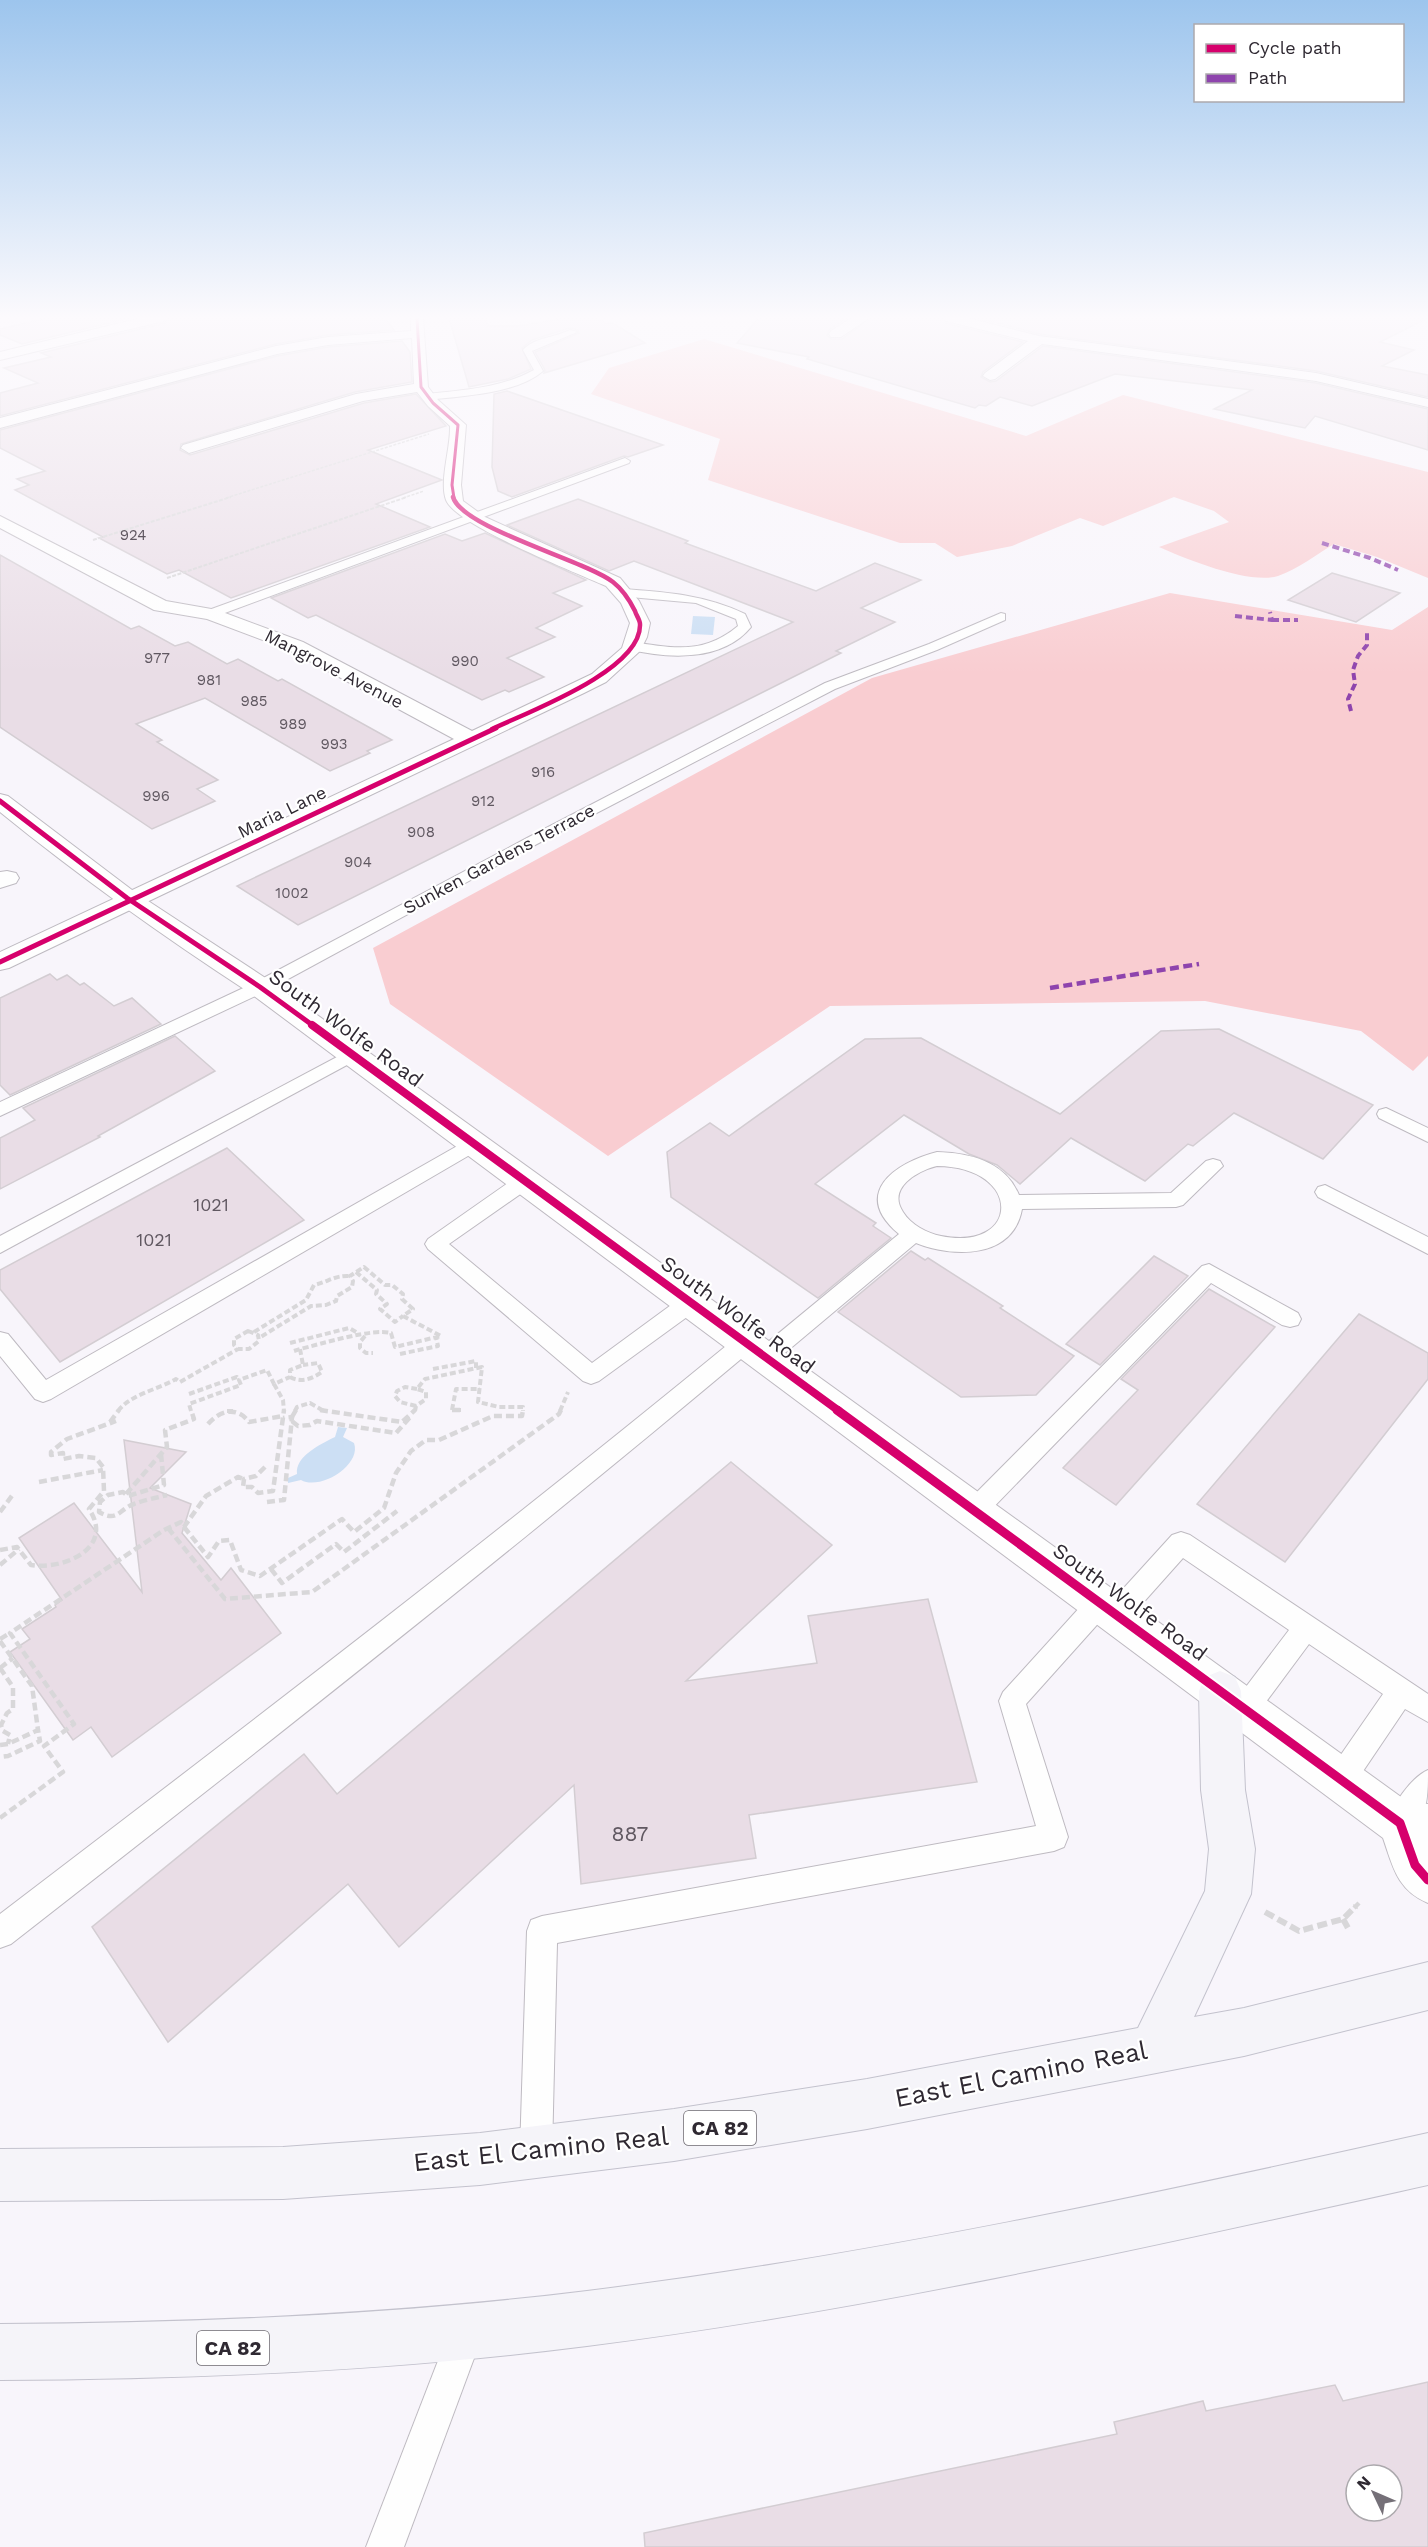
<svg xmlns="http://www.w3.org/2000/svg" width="1428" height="2547" font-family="'Work Sans',sans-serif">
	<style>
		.green { fill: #f9cdd1 }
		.water { fill: #ccdff4 }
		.building { fill: #e9dde6; stroke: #d3cdd2; stroke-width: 1.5; fill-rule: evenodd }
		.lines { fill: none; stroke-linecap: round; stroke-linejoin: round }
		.lane-casing { stroke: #bebac1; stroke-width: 2 }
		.street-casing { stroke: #bebac1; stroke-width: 2 }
		.secondary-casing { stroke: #bebac1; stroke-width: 2 }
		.primary-casing { stroke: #c3c2cd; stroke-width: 2 }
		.path-far4 { stroke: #d8d7d9; stroke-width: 1.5; stroke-dasharray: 3 1.5; stroke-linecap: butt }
		.path-far3 { stroke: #d8d7d9; stroke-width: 2; stroke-dasharray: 4 1.5; stroke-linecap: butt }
		.path-far2 { stroke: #d8d7d9; stroke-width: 4; stroke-dasharray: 6 3; stroke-linecap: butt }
		.path-far1 { stroke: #d8d7d9; stroke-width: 4.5; stroke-dasharray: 8 4; stroke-linecap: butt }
		.path { stroke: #d8d7d9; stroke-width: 6; stroke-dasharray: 10 4.5; stroke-linecap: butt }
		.lane { fill: #fefefe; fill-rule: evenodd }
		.street { fill: #fefefe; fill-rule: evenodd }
		.secondary { fill: #fefefe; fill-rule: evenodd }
		.primary { fill: #f5f4f9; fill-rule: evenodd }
		.quiet-far1 { stroke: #8e44ad; stroke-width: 4; stroke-dasharray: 7 4; stroke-linecap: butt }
		.quiet { stroke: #8e44ad; stroke-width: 4.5; stroke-dasharray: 9 4.5; stroke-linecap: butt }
		.cycleway-far4-casing { stroke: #fff; stroke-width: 4.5 }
		.cycleway-far3-casing { stroke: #fff; stroke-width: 7 }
		.cycleway-far2-casing { stroke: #fff; stroke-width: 8 }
		.cycleway-far1-casing { stroke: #fff; stroke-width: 11 }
		.cycleway-casing { stroke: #fff; stroke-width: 13 }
		.cycleway-far4 { stroke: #d6006c; stroke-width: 3 }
		.cycleway-far3 { stroke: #d6006c; stroke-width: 4.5 }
		.cycleway-far2 { stroke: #d6006c; stroke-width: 5 }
		.cycleway-far1 { stroke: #d6006c; stroke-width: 8 }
		.cycleway { stroke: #d6006c; stroke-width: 9 }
		.labels { text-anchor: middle; stroke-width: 4.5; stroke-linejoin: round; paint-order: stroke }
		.far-number-label { font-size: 15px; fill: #605861 }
		.far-street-label { font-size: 18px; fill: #2f2932; stroke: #fff }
		.number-label { font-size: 18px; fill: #605861 }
		.shield { fill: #fff; stroke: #6d6970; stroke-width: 1.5 }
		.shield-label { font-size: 20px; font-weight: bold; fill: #2f2932 }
		.street-label { font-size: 21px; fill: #2f2932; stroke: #fff }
		.near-number-label { font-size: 21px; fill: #605861 }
		.near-street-label { font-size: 26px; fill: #2f2932; stroke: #fff }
	</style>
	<rect width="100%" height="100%" fill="#f8f5fb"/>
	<g class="green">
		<path d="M704,339L1026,436L1123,395L1428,472V578L1377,557L1334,544C1317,554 1298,569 1278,576C1250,585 1186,559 1159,547L1229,522L1214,511L1174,497L1103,526L1080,518L1012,546L957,557L935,543H900L708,480L720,439L591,394L609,368Z"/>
		<path d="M1170,593L1392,630L1428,607V1056L1413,1071L1361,1031L1205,1001L830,1006L608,1156L390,1004L373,948L872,678Z"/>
	</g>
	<g class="water">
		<path d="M693,616L715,617L713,635L691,634Z"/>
		<path d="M338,1427L347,1428L343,1437L354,1443C362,1465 320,1491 301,1480L288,1483V1478L297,1474C295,1456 321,1444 335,1437Z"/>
	</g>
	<g class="building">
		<path d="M47,318H130L22,344L0,335V329Z"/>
		<path d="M167,318H385L394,330L328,335L276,344L0,416V393L38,383L4,368L51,357L41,353L165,323Z"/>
		<path d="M449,318H485L488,326H518L566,318H597L607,324L613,323L645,343L544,373L545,370L535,352L579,333L578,330L569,328L532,340L522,348L531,369L508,379L469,387Z"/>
		<path d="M759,318H846L829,330L827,335L831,339H842L871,318H943L945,323L1023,342L983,372L981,377L990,382L996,381L1043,346L1316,383L1428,409V450L1315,416L1305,428L1214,409L1252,390L1115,374L1032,406L1000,397L986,406L979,405L975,408L807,359L809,357L737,343Z"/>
		<path d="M979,318H1428L1380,342L1414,350L1382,366L1428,375V397L1316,371L1039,334Z"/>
		<path d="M402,341L410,352L412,382L355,392L181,444L180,450L190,455L364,403L416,394L446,426L368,450L442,480L376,504L430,527L231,598L179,570L167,574L99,538L103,537L15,490L29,485L17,479L45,471L0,448V430L277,356L328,347Z"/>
		<path d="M507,391L663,445L628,457L624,456L512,497L498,491L492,467L494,394Z"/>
		<path d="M578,499L688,541L685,543L816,591L875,563L921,580L861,608L895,622L836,651L841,653L298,925L237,886L793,622L634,561L609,571L507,525Z"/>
		<path d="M485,533L586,580L553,593L582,606L536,628L555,637L507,658L544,677L509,692L505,690L482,700L316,615L308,618L271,598L445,534L462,541Z"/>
		<path d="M0,555L131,629L139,626L175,646L188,642L227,664L238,659L278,681L282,679L392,740L367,751L370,753L330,771L205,698L136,724L162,740L157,742L218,780L197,789L215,801L152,829L0,727Z"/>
		<path d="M1332,573L1400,593L1356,622L1288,600Z"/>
		<path d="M50,974L57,980L67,975L80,985L84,983L114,1006L132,998L161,1024L10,1095L0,1085V998Z"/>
		<path d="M1219,1029L1373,1105L1323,1159L1234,1113L1193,1146L1188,1144L1145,1181L1071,1138L1020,1184L997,1165L969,1154L904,1115L815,1184L876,1223L873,1226L891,1238L818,1298L671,1197L667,1152L710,1123L729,1136L865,1039L921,1038L1060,1114L1161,1031Z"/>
		<path d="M175,1036L215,1071L98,1136L100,1137L0,1189V1138L35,1120L23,1108Z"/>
		<path d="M227,1148L304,1220L60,1362L0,1289V1270Z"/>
		<path d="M911,1251L925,1260L928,1258L1003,1306L1000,1308L1074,1356L1036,1395L961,1397L838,1312Z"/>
		<path d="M1154,1256L1188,1276L1100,1365L1066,1344Z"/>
		<path d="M1209,1289L1275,1327L1116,1505L1063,1468L1138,1390L1121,1379Z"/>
		<path d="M1359,1314L1428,1353V1379L1285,1562L1197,1504Z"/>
		<path d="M124,1440L186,1452L150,1488L191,1504L182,1533L221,1580L231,1568L281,1633L112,1757L91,1727L73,1740L10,1652L30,1639L22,1629L56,1607L55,1605L62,1600L19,1538L74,1503L142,1592Z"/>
		<path d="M731,1462L832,1545L686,1681L817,1663L808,1616L928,1599L977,1782L749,1815L756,1858L581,1884L574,1785L399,1947L348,1884L168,2042L92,1927L304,1754L337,1794Z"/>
		<path d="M1428,2382V2547H645L644,2533L1117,2434L1114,2422L1203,2401L1206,2411L1335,2385L1343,2401ZM1356,2475H1392V2511H1356Z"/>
	</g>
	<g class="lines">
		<defs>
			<g id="lane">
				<path d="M570,330L577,332L532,351L543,371C517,394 461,396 427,400L422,397L427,394C464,390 501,388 534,370L523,350C535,337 554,338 570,330Z"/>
				<path d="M625,458L630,461L629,463L214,617H206L204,614L206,611Z"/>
				<path d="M623,589C666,592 706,595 745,614L751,627C722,662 668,659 628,649L626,646L628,643L632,642C674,648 703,655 738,626L736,619L696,603L619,596V590Z"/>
				<path d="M1001,613L1005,614V620L937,650L835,689L537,844L266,991L0,1116V1102L254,983L527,838L825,683L929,644Z"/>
				<path d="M352,1049L358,1051L361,1055L358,1059L0,1253V1236Z"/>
				<path d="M1386,1108L1428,1128V1142L1379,1118L1377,1114L1379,1110Z"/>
				<path d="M473,1137L480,1139L483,1144L480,1149L51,1399L43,1402L35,1399L0,1356V1332L8,1334L46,1380Z"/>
				<path d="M937,1152C970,1153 1005,1161 1019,1195L1171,1193L1206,1161L1213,1159L1220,1161L1223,1166L1183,1205L1176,1207L1022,1209C1013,1259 953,1258 916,1243L773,1363L765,1366L757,1363L754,1357L757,1351L899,1234C851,1194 894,1163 937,1152ZM937,1166C1024,1167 1020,1252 941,1236C927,1233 911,1225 903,1212C887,1188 917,1171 937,1166Z"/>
				<path d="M525,1174L532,1176L535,1181L532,1186L449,1244L592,1363L682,1297L690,1295L698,1297L701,1303L698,1309L599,1381L591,1384L583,1381L428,1249L425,1244L428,1239L518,1176Z"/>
				<path d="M1325,1185L1428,1237V1254L1318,1197L1315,1192L1318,1187Z"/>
				<path d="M1209,1264L1298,1313L1301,1319L1298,1325L1290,1327L1282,1325L1211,1283L983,1518L974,1521L965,1518L962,1511L965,1504L1202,1266Z"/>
				<path d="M745,1334L753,1337L756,1343L753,1349C510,1553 261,1749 11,1944L0,1948V1914C248,1725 496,1535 737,1337Z"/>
				<path d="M1181,1532L1190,1535L1428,1694V1722L1405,1709L1351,1789L1341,1793L1331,1789L1327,1779L1331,1769L1383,1694L1309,1644L1254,1718L1245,1722L1236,1718L1232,1709L1236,1700L1289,1630L1183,1558L1125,1623L1116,1627L1107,1623L1104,1617L1026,1704L1068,1837L1064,1847L1054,1851L557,1943L552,2152L548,2164L536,2168L524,2164L520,2152L527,1931L531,1920L542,1916L1036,1826L999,1701L1003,1692L1091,1595L1100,1592L1109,1595L1112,1601L1172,1535Z"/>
				<path d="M1428,1770C1428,1798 1428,1825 1400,1837L1390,1833L1386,1823C1393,1805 1410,1778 1428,1770Z"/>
				<path d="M465,2316L477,2322L483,2334L404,2547H366L453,2322Z"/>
			</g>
			<g id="street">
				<path d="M141,318H165L164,321L0,360V352Z"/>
				<path d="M411,318H423L428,387L438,400L466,425L461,485L463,501L485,517L620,578L639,601L650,623L647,637L640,651L606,682L584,693L9,968L0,970V952L454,739L289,650L207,619L154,610L0,528V516L166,601L217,610L303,642L472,731L592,674L622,648L630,623L621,603L606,586C577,573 455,525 446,500C439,481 451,447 450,426L428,406L417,392L363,401L189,453L181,448L183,445L356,394L414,384L412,338L328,345L277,354L0,428V418L276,346L328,337L411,331Z"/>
				<path d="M851,318H869L841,337H831L829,334L831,331Z"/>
				<path d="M945,318H968L1039,336L1316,373L1428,399V407L1316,381L1042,344L995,379L990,380L983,376L985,373L1028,341L946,321Z"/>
				<path d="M7,871L16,873L19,878L16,883L0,888V872Z"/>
			</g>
			<path id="secondary" d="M0,794L8,796L136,893L270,981L1408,1802L1428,1804V1903C1397,1890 1393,1867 1383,1838L250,993C164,937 80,877 0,812Z"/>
			<g id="primary">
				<path d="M1220,1671L1235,1677L1241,1691L1245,1790L1255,1849L1251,1894L1194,2017L1244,2008L1428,1962V2010L1244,2056L867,2129L674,2161L480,2185L283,2199L0,2201V2149L283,2147L480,2133L674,2109L867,2079L1138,2028L1205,1891L1209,1849L1201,1790L1199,1691L1205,1677Z"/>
				<path d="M1428,2133V2185C1149,2247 870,2310 587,2346C392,2371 196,2379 0,2380V2324C196,2323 392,2315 587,2291C870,2256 1149,2195 1428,2133Z"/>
			</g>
		</defs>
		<use href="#lane" class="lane-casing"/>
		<use href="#street" class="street-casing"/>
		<use href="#secondary" class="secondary-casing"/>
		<use href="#primary" class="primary-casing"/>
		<g class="path-far4">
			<path d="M226,498L429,434"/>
			<path d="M403,498L424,491"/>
		</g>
		<g class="path-far3">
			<path d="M93,540L231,497"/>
			<path d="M167,578L407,497"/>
		</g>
		<g class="path-far2">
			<path d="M356,1272L377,1290L376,1294L387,1304L380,1309L395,1322L403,1316"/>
			<path d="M248,1331L258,1335L259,1341L249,1349H238L234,1345V1339Z"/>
			<path d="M254,1332L306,1300L314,1285C328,1282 335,1275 350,1276"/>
			<path d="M365,1336L360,1342V1348L366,1353H373"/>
			<path d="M290,1343L349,1328L358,1333"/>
			<path d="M294,1351L300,1349"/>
			<path d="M400,1354L438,1346L436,1337"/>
			<path d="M433,1369L476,1361V1368"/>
			<path d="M290,1377C301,1383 312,1379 322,1372L318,1363L303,1365"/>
			<path d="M274,1384L283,1400L284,1411"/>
			<path d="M189,1394L237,1377L239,1380"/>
			<path d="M416,1406L400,1402L395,1396L397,1391L405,1387L417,1389"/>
			<path d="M461,1410H452L456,1389H480"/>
			<path d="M118,1411C131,1394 157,1390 176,1379L180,1382L238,1349"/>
			<path d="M191,1411L189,1404L241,1385L239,1380L267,1370L274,1384L290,1377V1370L303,1365L300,1349C321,1344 372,1328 391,1333L395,1347L441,1336L403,1316L413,1309L402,1299L403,1294L392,1285H385L364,1267L350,1276L353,1281L352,1287L337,1296L336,1301L326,1305L311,1306L259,1338"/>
			<path d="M227,1411H236"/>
			<path d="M295,1411L297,1407L310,1403L324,1411"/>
			<path d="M415,1411L416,1406L426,1399V1392L417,1389L425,1379L482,1367L478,1402L499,1407H523V1411"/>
			<path d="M560,1411L568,1392"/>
		</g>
		<g class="path-far1">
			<path d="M296,1410L292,1417L293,1422L298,1426L310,1425L317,1421L396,1433L411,1416"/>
			<path d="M320,1410L402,1422L415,1410"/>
			<path d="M452,1410H461"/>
			<path d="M110,1422L119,1410"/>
			<path d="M208,1424C220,1410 237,1406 249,1422L283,1416"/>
			<path d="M161,1454L164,1485L128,1496L123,1492L108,1495L100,1502L99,1512C118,1523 119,1509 134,1504C144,1500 156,1498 167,1495"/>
			<path d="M265,1467L256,1476L244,1479L243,1487H252L258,1493L273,1491L284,1410"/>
			<path d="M39,1482L103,1470"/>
			<path d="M126,1494L167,1447L165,1430L194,1419L191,1410"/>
			<path d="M267,1502L284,1500L292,1417L283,1418"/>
			<path d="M0,1512L14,1493"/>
			<path d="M184,1527L208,1557L219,1541L230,1540L241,1570L260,1576L342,1519L354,1532L384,1508L396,1473L411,1451L426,1440H439L493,1416H522L523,1410"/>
			<path d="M168,1528L225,1599L312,1592L559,1414L561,1410"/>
			<path d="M0,1550L17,1547L31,1565C64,1570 115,1548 89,1509L104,1491L103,1467L96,1458L79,1456L63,1459V1453L51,1455V1452L67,1439L116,1421"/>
			<path d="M0,1565L19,1549"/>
			<path d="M271,1569L282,1583L336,1544L344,1552L397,1511"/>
			<path d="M0,1639L10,1633"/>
			<path d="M0,1641L32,1686L38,1730"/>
			<path d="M0,1668L13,1687V1709L7,1713L1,1725L3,1731L10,1735L8,1744"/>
			<path d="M0,1668L13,1658"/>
			<path d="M0,1745L8,1744L38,1730L40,1741L8,1756L0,1757"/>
			<path d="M0,1818L63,1772L44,1746L74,1724L10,1633L164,1530L181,1522L184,1527L206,1496L238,1477L244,1479"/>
			<path d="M1354,1908L1359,1903"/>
		</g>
		<g class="path">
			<path d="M1265,1912L1299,1931L1343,1919L1356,1906"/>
			<path d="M1343,1919L1348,1928"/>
		</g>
		<use href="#lane" class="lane"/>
		<use href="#street" class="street"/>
		<use href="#secondary" class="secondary"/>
		<use href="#primary" class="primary"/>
		<g class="quiet-far1">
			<path d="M1322,543L1370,558L1398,570"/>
			<path d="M1235,616L1272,620L1270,612"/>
			<path d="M1272,620H1298"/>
			<path d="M1351,711L1348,699L1355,684L1353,670L1358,656L1367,645V631"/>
		</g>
		<path class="quiet" d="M1050,988L1199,964"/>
		<defs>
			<path id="cycleway-far4" d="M417,318L421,387L433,403L458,425L452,485L454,498"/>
			<path id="cycleway-far3" d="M453,497C462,528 584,560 613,582C622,589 630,601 635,611C636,615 640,620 640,624C642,670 528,712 492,729"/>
			<g id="cycleway-far2">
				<path d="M0,801L127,898L260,987L315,1027"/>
				<path d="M0,962L496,728"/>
			</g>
			<path id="cycleway-far1" d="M312,1025L839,1411"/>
			<path id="cycleway" d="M837,1410L1400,1823L1415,1865L1428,1880"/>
		</defs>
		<use href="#cycleway-far4" class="cycleway-far4-casing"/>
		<use href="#cycleway-far3" class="cycleway-far3-casing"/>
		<use href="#cycleway-far2" class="cycleway-far2-casing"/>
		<use href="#cycleway-far1" class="cycleway-far1-casing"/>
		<use href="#cycleway" class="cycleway-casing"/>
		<use href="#cycleway-far4" class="cycleway-far4"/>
		<use href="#cycleway-far3" class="cycleway-far3"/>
		<use href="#cycleway-far2" class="cycleway-far2"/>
		<use href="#cycleway-far1" class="cycleway-far1"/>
		<use href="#cycleway" class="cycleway"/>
	</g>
	<linearGradient id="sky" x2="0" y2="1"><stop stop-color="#9dc5ed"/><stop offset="0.47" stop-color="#fcfafd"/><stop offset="1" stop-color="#fcfafd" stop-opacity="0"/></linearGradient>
	<rect width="1428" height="675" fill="url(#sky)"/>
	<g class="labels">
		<g class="far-number-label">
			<text x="133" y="540">924</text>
			<text x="157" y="663">977</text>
			<text x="465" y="666">990</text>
			<text x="209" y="685">981</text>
			<text x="254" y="706">985</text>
			<text x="293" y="729">989</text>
			<text x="334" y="749">993</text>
			<text x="543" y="777">916</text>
			<text x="156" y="801">996</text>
			<text x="483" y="806">912</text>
			<text x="421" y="837">908</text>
			<text x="358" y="867">904</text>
			<text x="292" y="898">1002</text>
		</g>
		<g class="far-street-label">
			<text transform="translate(334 669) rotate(27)" y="6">Mangrove Avenue</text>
			<text transform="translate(282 812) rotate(-26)" y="6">Maria Lane</text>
			<text transform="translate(499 859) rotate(-28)" y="6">Sunken Gardens Terrace</text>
		</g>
		<g class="number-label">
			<text x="211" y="1211">1021</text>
			<text x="154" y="1246">1021</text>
		</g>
		<g class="shield">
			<rect x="684" y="2111" width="72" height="34" rx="4.5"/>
			<rect x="197" y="2331" width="72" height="34" rx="4.5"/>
		</g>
		<g class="shield-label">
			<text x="720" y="2135">CA 82</text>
			<text x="233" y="2355">CA 82</text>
		</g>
		<g class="street-label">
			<text transform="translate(346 1028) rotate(36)" y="7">South Wolfe Road</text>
			<text transform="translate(738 1315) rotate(36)" y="7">South Wolfe Road</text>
			<text transform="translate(1130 1602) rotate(36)" y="7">South Wolfe Road</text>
		</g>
		<g class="near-number-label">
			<text x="630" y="1841">887</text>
		</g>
		<g class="near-street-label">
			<text transform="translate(1021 2074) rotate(-11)" y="9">East El Camino Real</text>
			<text transform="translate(541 2149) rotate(-6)" y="9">East El Camino Real</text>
		</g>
	</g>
	<rect x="1194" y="24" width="210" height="78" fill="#ffffff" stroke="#aca9ad" stroke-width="1.5"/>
	<rect x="1206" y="44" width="30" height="9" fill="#d6006c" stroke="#aca9ad" stroke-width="1.5"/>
	<text x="1248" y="54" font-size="18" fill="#2f2932">Cycle path</text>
	<rect x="1206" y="74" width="30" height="9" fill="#8e44ad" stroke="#aca9ad" stroke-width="1.5"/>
	<text x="1248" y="84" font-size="18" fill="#2f2932">Path</text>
	<g transform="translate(1374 2493) rotate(314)"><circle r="28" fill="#ffffff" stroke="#aca9ad" stroke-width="1.5"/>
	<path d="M0-4.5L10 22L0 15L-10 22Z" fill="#757078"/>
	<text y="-9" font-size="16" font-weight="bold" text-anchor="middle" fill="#2f2932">N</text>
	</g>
</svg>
